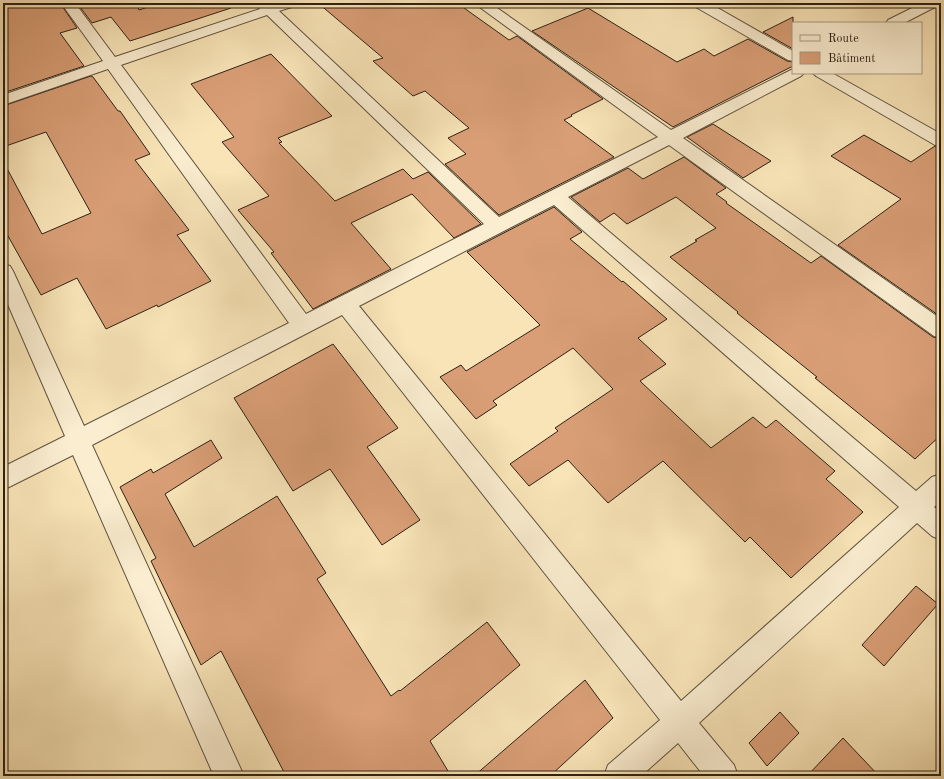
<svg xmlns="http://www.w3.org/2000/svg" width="944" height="779" font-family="'Old Standard TT',serif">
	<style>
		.building { fill: #d99e76; stroke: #2d2115 }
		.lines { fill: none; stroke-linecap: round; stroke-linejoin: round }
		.street-casing { stroke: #60523e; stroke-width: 2 }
		.street { fill: #faedd0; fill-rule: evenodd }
	</style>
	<rect width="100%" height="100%" fill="#f8e4b7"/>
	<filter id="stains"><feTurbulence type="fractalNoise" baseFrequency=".005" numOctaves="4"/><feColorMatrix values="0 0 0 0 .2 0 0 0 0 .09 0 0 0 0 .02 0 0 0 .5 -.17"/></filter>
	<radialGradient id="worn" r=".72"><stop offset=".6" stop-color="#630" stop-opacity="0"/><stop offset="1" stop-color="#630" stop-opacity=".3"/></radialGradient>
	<g class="building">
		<path d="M3,3H20L23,7L37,3H60L77,28L60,33L84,66L3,93Z"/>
		<path d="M77,3H136L139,10L160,3H230L231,8L130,41L111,17L92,23Z"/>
		<path d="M318,3H457L509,40L517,36L603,99L571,115L572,116L564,120L614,157L499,215L445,164L466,154L448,138L469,128L425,91L413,96L373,61L383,58Z"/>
		<path d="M588,8L677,62L704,49L714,56L748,39L787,61L793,62V66L673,127L532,31Z"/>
		<path d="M793,17V49L763,32Z"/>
		<path d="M271,54L332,116L278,138L282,142L279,143L335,201L403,169L413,179L428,172L481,224L454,238L412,194L351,223L391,269L313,309L271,253L274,252L238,210L269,196L222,142L234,137L191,84Z"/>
		<path d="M91,76L93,77L118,111H120L150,154L135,160L189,230L177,235L211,281L158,307L157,305L106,329L77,278L41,295L3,227V161L42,234L91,213L46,132L3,147V106Z"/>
		<path d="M713,124L771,161L743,178L687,137Z"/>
		<path d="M864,135L911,162L935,146L941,147V317L838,245L901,199L831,156Z"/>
		<path d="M684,157L726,188L716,194L727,202L726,203L811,263L821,256L933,337L941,339V435L915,459L815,378L817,377L737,313L738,312L670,257L697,241L695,240L716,228L676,197L627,224L614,213L600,222L571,197L628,168L643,179Z"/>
		<path d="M554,207L582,232L570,239L622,282L623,281L667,319L638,338L666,364L640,381L711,448L753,417L766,428L776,420L835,471L826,479L863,512L791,578L750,537L745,542L663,461L608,503L568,460L529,486L510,464L558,431L555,428L613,389L573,348L493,401L497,405L476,419L440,377L461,365L466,371L540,325L467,252Z"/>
		<path d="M333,344L398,428L367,447L420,520L382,545L330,469L293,491L234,398Z"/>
		<path d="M211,440L222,458L165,494L194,547L277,496L326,573L317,579L391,696L399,690L400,691L487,622L520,665L430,741L451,776H286L221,651L201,665L151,561L156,558L120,487L151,469L153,473Z"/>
		<path d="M916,586L938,604L884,666L862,645Z"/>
		<path d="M585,680L613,718L550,776H474Z"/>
		<path d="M780,712L799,733L767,766L749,743Z"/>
		<path d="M843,738L879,776H807Z"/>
	</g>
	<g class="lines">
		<defs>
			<g id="street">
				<path d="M61,3H75L115,57L260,9L255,3H270L272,5L277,3H297L295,6L279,11L499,217L658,137L474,3H490L671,130L793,69V73H804L801,76L683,138L941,319V338L934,336L669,145L568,197L916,491L932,477L941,474V501L934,507L941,512V540L932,536L917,523L699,723L734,765L738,776H704L678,743L641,776H604L608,765L660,720L342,315L92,445L244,776H214L73,455L3,490V467L65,436L3,293V264L10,266L13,271L84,426L289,323L108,69L3,105V95L103,61ZM267,15L484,224L306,314L121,65ZM554,205L899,507L681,701L359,306Z"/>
				<path d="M692,3H709L793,51V61L788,60L694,6Z"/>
				<path d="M922,3H939L937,6L904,23H886L888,20Z"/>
				<path d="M813,73H832L941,134V146L935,145L816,76Z"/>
			</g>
		</defs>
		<use href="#street" class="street-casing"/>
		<use href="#street" class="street"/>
	</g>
	<rect width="944" height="779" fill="none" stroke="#f8e4b7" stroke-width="16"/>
	<rect x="4" y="4" width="936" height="771" fill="none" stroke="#2d2115" stroke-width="2"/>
	<rect x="8" y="8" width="928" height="763" fill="none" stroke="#2d2115"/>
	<rect x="792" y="22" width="130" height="52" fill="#faedd0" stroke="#a89b85"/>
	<rect x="800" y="35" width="20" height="6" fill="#faedd0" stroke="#a89b85"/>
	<text x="828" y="42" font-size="12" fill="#2d2115">Route</text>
	<rect x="800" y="52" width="20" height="12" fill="#d99e76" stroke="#a89b85"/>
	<text x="828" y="62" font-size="12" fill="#2d2115">Bâtiment</text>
	<rect width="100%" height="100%" filter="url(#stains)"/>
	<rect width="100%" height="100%" fill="url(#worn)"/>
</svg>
